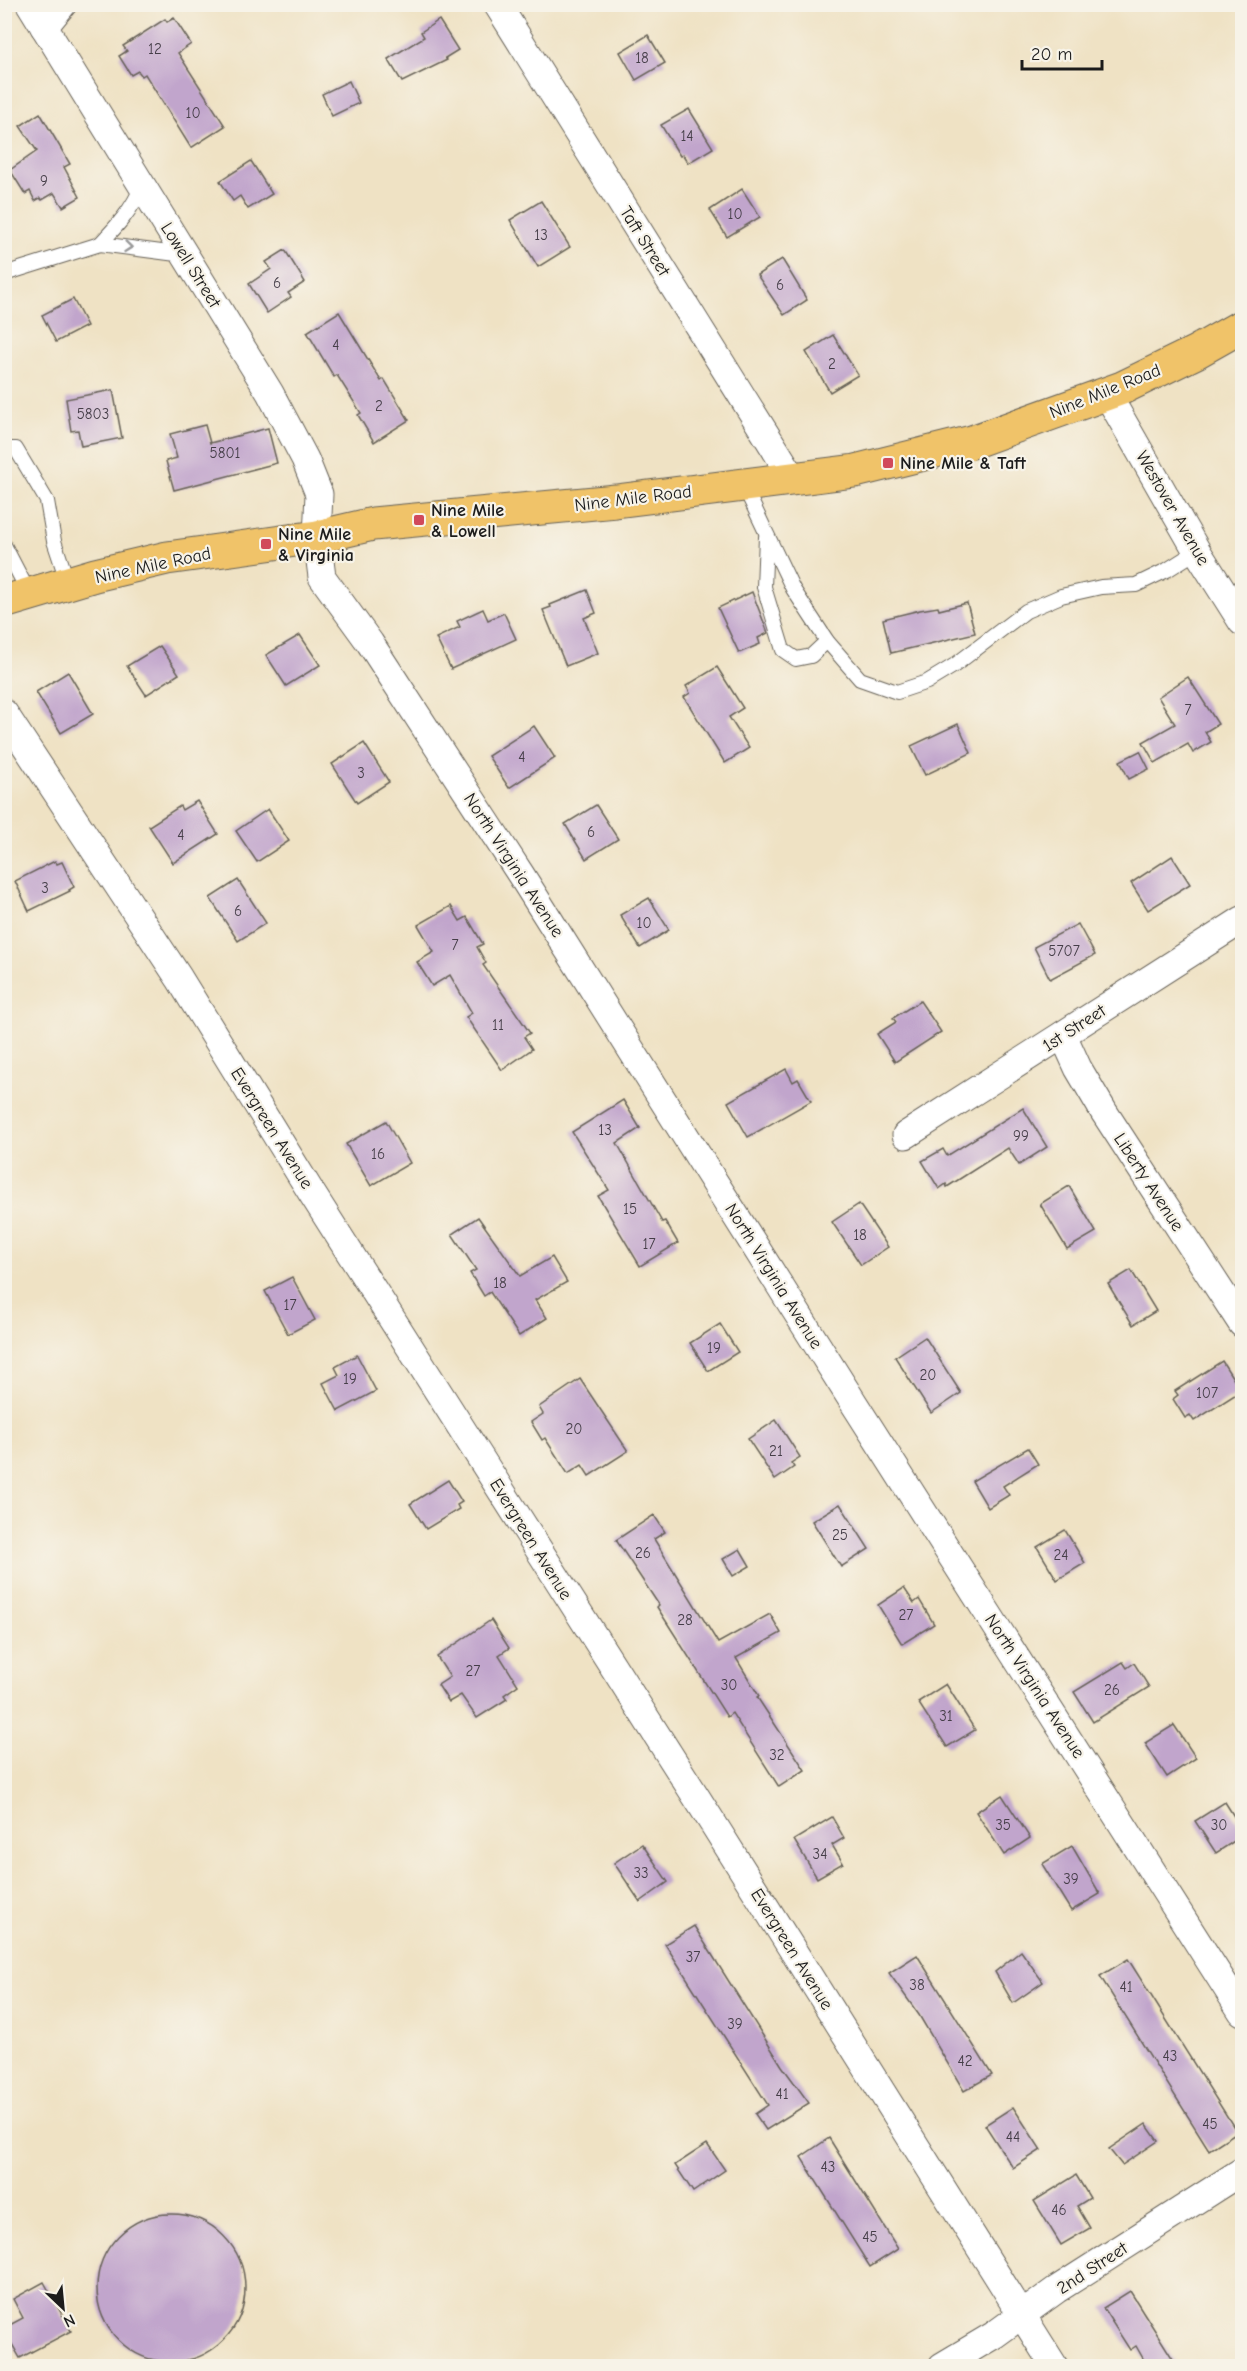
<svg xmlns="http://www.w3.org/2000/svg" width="1247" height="2371" font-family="'Comic Neue',sans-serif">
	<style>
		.building { fill: #c1a5cc }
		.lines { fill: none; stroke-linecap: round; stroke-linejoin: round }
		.service-casing { stroke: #666157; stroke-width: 16 }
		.minor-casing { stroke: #666157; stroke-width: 29 }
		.primary-casing { stroke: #666157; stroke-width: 35 }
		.service { stroke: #fff; stroke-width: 14 }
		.minor { stroke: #fff; stroke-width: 27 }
		.primary { stroke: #f0c369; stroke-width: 33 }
		.oneway { stroke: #999 }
		.poi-dot { fill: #d1495b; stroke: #f7f3e8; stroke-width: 2 }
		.labels { text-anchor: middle; stroke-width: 4.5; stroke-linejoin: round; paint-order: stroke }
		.number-label { font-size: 15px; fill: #453e48 }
		.street-label { font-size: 18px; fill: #1c1c1c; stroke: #f7f3e8 }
		.poi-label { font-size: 18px; font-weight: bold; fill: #1c1c1c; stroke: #f7f3e8; text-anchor: start }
	</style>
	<rect width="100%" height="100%" fill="#f7f3e8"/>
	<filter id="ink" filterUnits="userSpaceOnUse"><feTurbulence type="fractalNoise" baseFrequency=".0167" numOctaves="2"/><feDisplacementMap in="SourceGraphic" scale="12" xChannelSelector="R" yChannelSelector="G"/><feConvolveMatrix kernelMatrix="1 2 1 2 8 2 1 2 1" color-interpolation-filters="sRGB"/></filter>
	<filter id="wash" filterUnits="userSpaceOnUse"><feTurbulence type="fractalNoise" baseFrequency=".008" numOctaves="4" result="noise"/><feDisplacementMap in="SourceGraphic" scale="24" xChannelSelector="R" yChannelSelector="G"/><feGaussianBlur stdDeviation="1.35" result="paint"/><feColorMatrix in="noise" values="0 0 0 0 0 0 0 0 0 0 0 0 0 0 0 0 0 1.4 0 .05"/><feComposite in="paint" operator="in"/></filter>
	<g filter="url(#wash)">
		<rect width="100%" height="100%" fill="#efe2c4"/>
		<g id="blocks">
			<g class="building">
				<path d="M174,18L191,44L178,53L225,126L191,148L145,74L142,76L138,71L131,75L119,56L127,51L123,46L165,19L167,22Z"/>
				<path d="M439,20L458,50L445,58L447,60L402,82L388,59L424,37L421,32Z"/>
				<path d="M648,35L665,63L636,80L620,52Z"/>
				<path d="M349,81L359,103L332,116L322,94Z"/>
				<path d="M689,109L713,148L688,163L683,155L680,156L661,125Z"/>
				<path d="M40,113L70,164L64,167L80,197L63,207L54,193L42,200L40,198L35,201L30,191L25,194L10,170L37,151L20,126Z"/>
				<path d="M251,161L272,194L248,209L240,196L233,201L220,181Z"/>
				<path d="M742,189L760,217L727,237L710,210Z"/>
				<path d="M541,201L570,247L538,267L510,220Z"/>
				<path d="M285,250L305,282L288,293L291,297L267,313L249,284L271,269L266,262Z"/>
				<path d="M782,259L807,300L784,315L757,275Z"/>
				<path d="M73,299L87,326L56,342L42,315Z"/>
				<path d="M339,312L381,381L384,379L409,420L374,442L358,415L361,413L337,375L334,377L307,332Z"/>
				<path d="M833,335L858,375L830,392L806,352Z"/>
				<path d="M113,390L122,438L81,446L78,430L71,431L66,399Z"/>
				<path d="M205,425L210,443L268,428L277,463L174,490L166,461L177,458L170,434Z"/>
				<path d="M587,590L596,613L584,618L598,653L566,666L543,610L551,607L550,605Z"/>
				<path d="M752,592L768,633L758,638L760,644L739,653L718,608Z"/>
				<path d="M967,603L975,633L891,653L883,619L920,610L938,607L939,610Z"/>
				<path d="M483,609L488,620L504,613L516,639L451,669L436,638L460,627L457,621Z"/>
				<path d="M300,635L320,665L286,686L266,655Z"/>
				<path d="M160,646L179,674L146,695L127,666Z"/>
				<path d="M717,667L743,708L729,717L749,748L725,763L684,697L690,693L686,686Z"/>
				<path d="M68,672L93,714L61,733L36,692Z"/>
				<path d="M1188,677L1218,724L1205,732L1211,742L1193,753L1188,744L1155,763L1143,742L1175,724L1158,697Z"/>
				<path d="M958,724L971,753L925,775L911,746Z"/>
				<path d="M534,726L555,758L509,788L488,756Z"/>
				<path d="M364,743L389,782L357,803L332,764Z"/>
				<path d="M1140,751L1149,769L1129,779L1120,761Z"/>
				<path d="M197,801L218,834L173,863L149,826L180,806L182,810Z"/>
				<path d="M596,805L618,839L586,859L565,824Z"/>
				<path d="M268,809L289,841L257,862L236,831Z"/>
				<path d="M1172,856L1190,884L1148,910L1131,883Z"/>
				<path d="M55,861L57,864L62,862L74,887L69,890L70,891L29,911L15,881Z"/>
				<path d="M238,880L266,923L238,941L210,898Z"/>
				<path d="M649,898L669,930L640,948L620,915Z"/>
				<path d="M451,906L460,921L467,917L483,944L477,947L486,963L483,965L530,1033L524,1037L532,1049L502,1070L466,1017L472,1013L450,975L432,986L417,962L434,952L418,925Z"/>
				<path d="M1078,924L1095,955L1050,979L1034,947Z"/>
				<path d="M920,1001L941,1032L895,1062L877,1034L896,1022L893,1018Z"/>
				<path d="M786,1069L793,1082L798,1079L811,1101L748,1137L728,1102Z"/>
				<path d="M623,1100L640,1128L617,1143L662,1222L665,1221L678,1243L640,1266L598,1196L609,1190L572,1132Z"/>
				<path d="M1023,1108L1047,1147L1019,1165L1008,1148L947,1187L946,1184L939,1189L922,1161L943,1149L947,1156Z"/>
				<path d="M386,1121L410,1163L371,1186L346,1144Z"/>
				<path d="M1069,1186L1096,1232L1067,1249L1040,1204Z"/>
				<path d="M859,1204L888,1247L861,1265L832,1222Z"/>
				<path d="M478,1217L520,1276L552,1257L567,1282L535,1300L547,1318L519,1336L490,1292L484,1296L470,1273L476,1270L452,1234Z"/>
				<path d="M1131,1270L1156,1311L1133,1325L1108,1284Z"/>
				<path d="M292,1277L315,1320L288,1334L265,1291Z"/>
				<path d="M720,1324L738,1352L708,1371L690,1343Z"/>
				<path d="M925,1337L961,1393L931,1413L895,1357Z"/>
				<path d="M357,1355L376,1391L338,1411L323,1383L339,1375L335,1367Z"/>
				<path d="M1222,1361L1241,1391L1194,1421L1190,1415L1185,1418L1173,1399L1178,1395L1175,1391Z"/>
				<path d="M580,1379L628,1451L589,1476L582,1465L568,1474L545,1438L542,1440L531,1422L543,1414L539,1407Z"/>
				<path d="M776,1420L800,1457L791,1463L794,1467L775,1480L748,1439Z"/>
				<path d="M1028,1448L1038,1464L1003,1486L1009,1495L988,1508L972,1481Z"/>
				<path d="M448,1480L462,1502L457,1505L459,1509L426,1529L410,1504Z"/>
				<path d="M840,1504L869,1549L841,1567L812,1521Z"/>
				<path d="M654,1515L665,1532L654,1539L718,1643L770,1614L781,1633L736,1658L759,1696L757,1697L805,1770L779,1787L732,1713L727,1717L657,1607L659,1605L616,1540Z"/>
				<path d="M1065,1530L1085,1563L1057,1580L1037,1547Z"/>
				<path d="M740,1549L750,1566L733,1576L723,1559Z"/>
				<path d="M904,1588L914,1603L919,1599L934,1624L902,1644L878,1605Z"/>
				<path d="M491,1620L509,1648L499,1655L518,1685L504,1695L507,1699L477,1718L461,1695L449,1702L438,1685L450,1677L437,1657Z"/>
				<path d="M1123,1662L1127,1668L1134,1663L1149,1687L1093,1722L1074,1692Z"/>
				<path d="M946,1684L975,1730L947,1747L918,1702Z"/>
				<path d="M1174,1725L1196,1758L1167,1777L1145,1743Z"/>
				<path d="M1002,1795L1030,1838L1004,1855L976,1812Z"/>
				<path d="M1225,1802L1242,1829V1836L1216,1853L1195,1821Z"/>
				<path d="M832,1817L844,1838L832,1845L843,1863L817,1878L794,1840Z"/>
				<path d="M642,1844L668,1882L640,1902L614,1863Z"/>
				<path d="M1072,1846L1100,1894L1071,1911L1042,1864Z"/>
				<path d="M694,1926L782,2066L809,2103L766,2130L755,2114L768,2105L665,1944Z"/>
				<path d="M1021,1951L1043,1982L1013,2003L995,1972Z"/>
				<path d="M917,1955L992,2075L964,2091L919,2015L889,1973Z"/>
				<path d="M1128,1959L1237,2132L1209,2150L1100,1976Z"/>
				<path d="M1013,2107L1041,2150L1013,2168L985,2125Z"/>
				<path d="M1146,2124L1158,2141L1122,2165L1109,2149Z"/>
				<path d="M829,2138L898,2249L870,2267L801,2157Z"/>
				<path d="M707,2144L725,2170L693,2192L675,2165Z"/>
				<path d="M1076,2175L1090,2198L1077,2206L1090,2228L1061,2245L1034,2201Z"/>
				<circle cx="171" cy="2288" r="74"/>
				<path d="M44,2282L71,2331L20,2358L4,2330V2328L23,2318L13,2299Z"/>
				<path d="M1130,2291L1178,2367H1148L1136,2346L1130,2350L1103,2308Z"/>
			</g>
		</g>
	</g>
	<g filter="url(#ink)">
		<use href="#blocks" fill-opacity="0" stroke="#666157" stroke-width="1.5"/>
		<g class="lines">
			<defs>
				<g id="service">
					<path d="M142,186C132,210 117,226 100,244L184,255"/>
					<path d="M4,274L100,244"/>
					<path d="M4,449H16L47,501L54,541L68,583"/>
					<path d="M744,486L793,589L827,641L860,679L897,692L927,682L955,665L1026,611L1061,596L1101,587L1136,585L1167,570L1197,551"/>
					<path d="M766,537L764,587L783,650L796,659L811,656L827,641"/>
					<path d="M4,545L30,595"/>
				</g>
				<g id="minor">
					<path d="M30,4L270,393L305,459L319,494L317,537L322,577L370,643L521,875L855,1405L1242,2012"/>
					<path d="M497,4L793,478"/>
					<path d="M44,27L63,4"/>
					<path d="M1107,394L1197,551L1242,622"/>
					<path d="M4,713L179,978L311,1192L716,1828L1054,2366"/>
					<path d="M1063,1035L1078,1068L1104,1112L1242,1324"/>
					<path d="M906,1135L1242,920"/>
					<path d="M942,2366L994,2335L1056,2290L1242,2171"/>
				</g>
				<path id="primary" d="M4,602L95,575L167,558L317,537L373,524L616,501L855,471L972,442L1122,388L1196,352L1242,326"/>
			</defs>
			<use href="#service" class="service-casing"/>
			<use href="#minor" class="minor-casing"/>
			<use href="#primary" class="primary-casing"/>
			<use href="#service" class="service"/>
			<use href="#minor" class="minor"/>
			<use href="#primary" class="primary"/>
		</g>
		<defs><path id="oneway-chevron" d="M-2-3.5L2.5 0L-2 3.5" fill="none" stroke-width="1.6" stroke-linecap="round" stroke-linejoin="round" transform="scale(1.5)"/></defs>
		<use class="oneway" href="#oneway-chevron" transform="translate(128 247) rotate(6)"/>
	</g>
	<g class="poi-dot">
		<rect x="882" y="457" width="12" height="12" rx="3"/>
		<rect x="413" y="514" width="12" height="12" rx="3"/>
		<rect x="260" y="538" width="12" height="12" rx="3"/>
	</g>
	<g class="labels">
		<g class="number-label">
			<text x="155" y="54">12</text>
			<text x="642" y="63">18</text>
			<text x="193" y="118">10</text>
			<text x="687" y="141">14</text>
			<text x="44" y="186">9</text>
			<text x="735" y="219">10</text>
			<text x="541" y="240">13</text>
			<text x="277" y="288">6</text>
			<text x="780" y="290">6</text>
			<text x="336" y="350">4</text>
			<text x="832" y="369">2</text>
			<text x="379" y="411">2</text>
			<text x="93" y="419">5803</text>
			<text x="225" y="458">5801</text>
			<text x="1188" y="715">7</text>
			<text x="522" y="762">4</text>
			<text x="361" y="778">3</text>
			<text x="591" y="837">6</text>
			<text x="181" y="840">4</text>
			<text x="45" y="893">3</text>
			<text x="238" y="916">6</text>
			<text x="644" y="928">10</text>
			<text x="455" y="950">7</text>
			<text x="1064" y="956">5707</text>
			<text x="498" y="1030">11</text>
			<text x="605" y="1135">13</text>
			<text x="1021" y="1141">99</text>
			<text x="378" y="1159">16</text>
			<text x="630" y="1214">15</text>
			<text x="860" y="1240">18</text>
			<text x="649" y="1249">17</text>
			<text x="500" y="1288">18</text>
			<text x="290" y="1310">17</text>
			<text x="714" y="1353">19</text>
			<text x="928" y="1380">20</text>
			<text x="350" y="1384">19</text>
			<text x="1207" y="1398">107</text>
			<text x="574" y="1434">20</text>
			<text x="776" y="1456">21</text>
			<text x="840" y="1540">25</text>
			<text x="643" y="1558">26</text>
			<text x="1061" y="1560">24</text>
			<text x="906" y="1620">27</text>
			<text x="685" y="1625">28</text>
			<text x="473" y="1676">27</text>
			<text x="729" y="1690">30</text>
			<text x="1112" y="1695">26</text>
			<text x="946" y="1721">31</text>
			<text x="777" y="1760">32</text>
			<text x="1003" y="1830">35</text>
			<text x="1219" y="1830">30</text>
			<text x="820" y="1859">34</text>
			<text x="641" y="1878">33</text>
			<text x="1071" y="1884">39</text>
			<text x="693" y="1962">37</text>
			<text x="917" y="1990">38</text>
			<text x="1126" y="1992">41</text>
			<text x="735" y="2029">39</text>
			<text x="1170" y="2061">43</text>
			<text x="965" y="2066">42</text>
			<text x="782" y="2099">41</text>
			<text x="1210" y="2129">45</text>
			<text x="1013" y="2142">44</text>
			<text x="828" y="2172">43</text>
			<text x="1059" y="2215">46</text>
			<text x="870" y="2242">45</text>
		</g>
		<g class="street-label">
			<text transform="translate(645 241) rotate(58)" y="6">Taft Street</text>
			<text transform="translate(191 265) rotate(58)" y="6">Lowell Street</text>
			<text transform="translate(1105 391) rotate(-22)" y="6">Nine Mile Road</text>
			<text transform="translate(633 498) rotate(-7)" y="6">Nine Mile Road</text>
			<text transform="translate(1173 508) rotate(60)" y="6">Westover Avenue</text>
			<text transform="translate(153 565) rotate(-12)" y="6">Nine Mile Road</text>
			<text transform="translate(514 865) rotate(57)" y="6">North Virginia Avenue</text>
			<text transform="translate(1074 1028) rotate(-33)" y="6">1st Street</text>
			<text transform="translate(272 1128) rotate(58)" y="6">Evergreen Avenue</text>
			<text transform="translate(1149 1182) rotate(57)" y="6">Liberty Avenue</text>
			<text transform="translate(774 1276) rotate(58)" y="6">North Virginia Avenue</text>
			<text transform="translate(531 1539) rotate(58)" y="6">Evergreen Avenue</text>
			<text transform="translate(1035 1686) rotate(57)" y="6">North Virginia Avenue</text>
			<text transform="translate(792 1949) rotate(58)" y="6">Evergreen Avenue</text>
			<text transform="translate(1092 2268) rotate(-33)" y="6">2nd Street</text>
		</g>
		<g class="poi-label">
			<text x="900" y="469">Nine Mile &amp; Taft</text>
			<text x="431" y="516">Nine Mile<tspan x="431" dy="21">&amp; Lowell</tspan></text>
			<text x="278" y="540">Nine Mile<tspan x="278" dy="21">&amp; Virginia</tspan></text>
		</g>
	</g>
	<rect width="1247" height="2371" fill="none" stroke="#f7f3e8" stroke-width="24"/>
	<g transform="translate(63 2308) rotate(154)" stroke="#f7f3e8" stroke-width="4.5" paint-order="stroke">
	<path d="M0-4.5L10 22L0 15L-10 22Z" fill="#1c1c1c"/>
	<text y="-9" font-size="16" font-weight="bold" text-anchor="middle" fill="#1c1c1c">N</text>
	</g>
	<path d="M1022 60v9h80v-9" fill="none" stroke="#1c1c1c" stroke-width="3"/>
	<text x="1031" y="60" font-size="18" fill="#1c1c1c" stroke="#f7f3e8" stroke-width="4.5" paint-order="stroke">20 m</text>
</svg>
